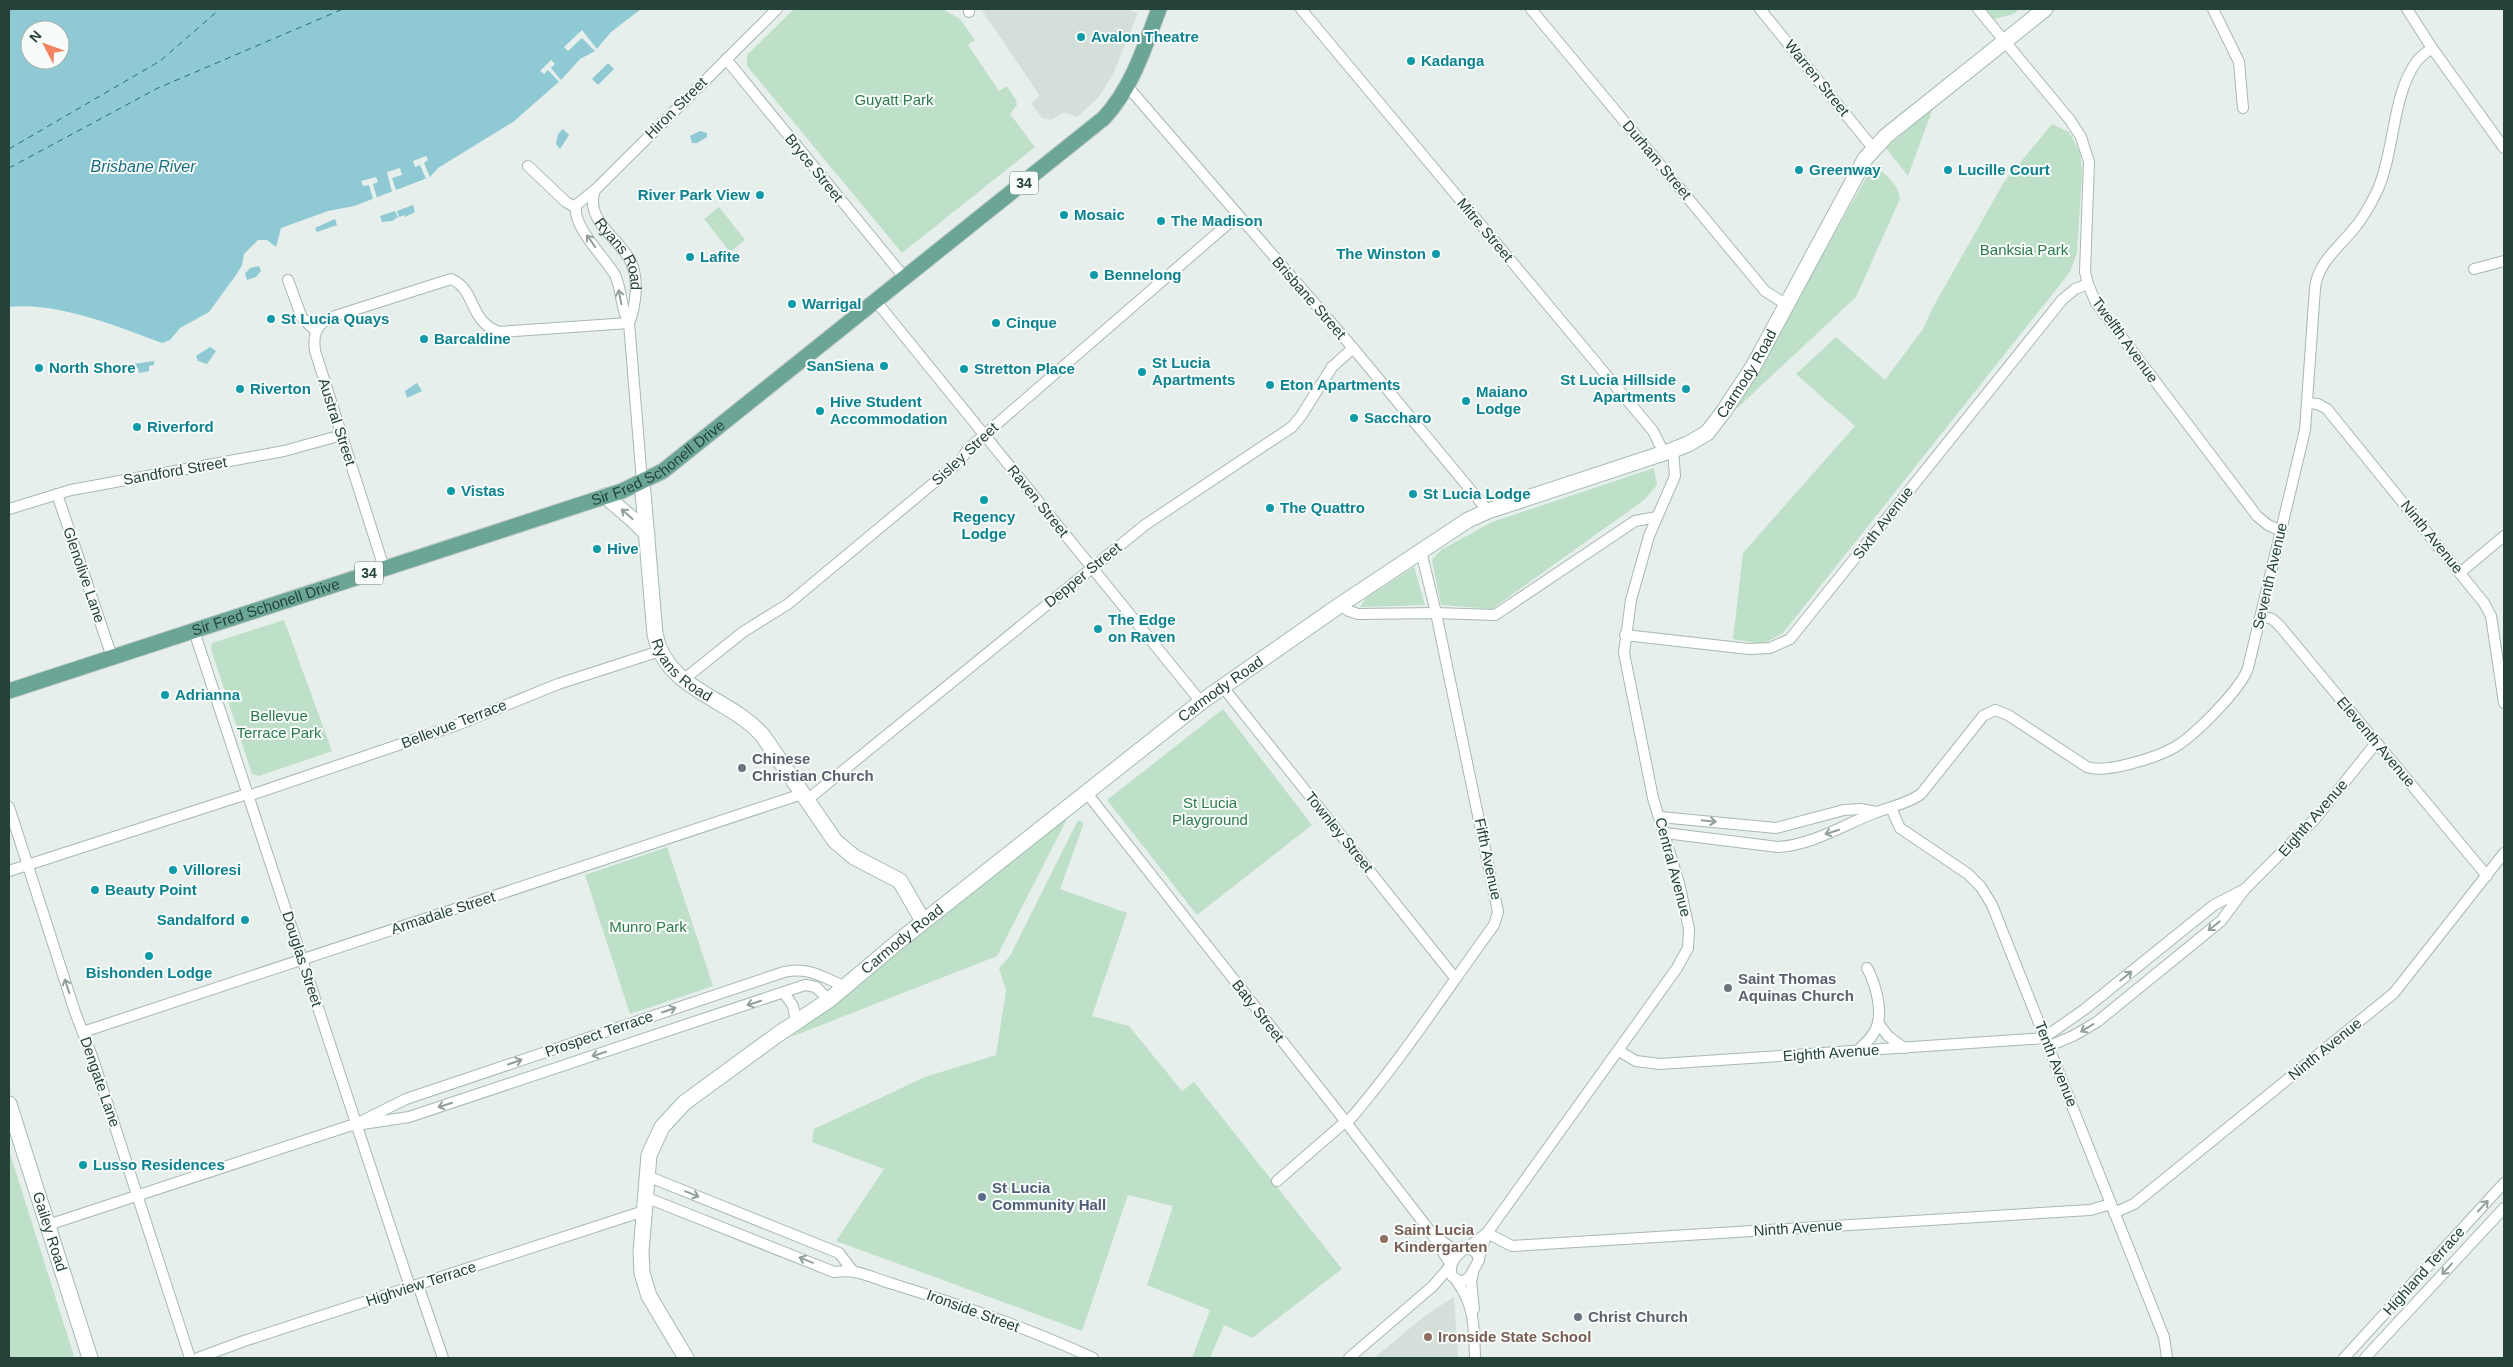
<svg xmlns="http://www.w3.org/2000/svg" width="2513" height="1367" font-family="Helvetica,sans-serif">
	<style>
		.built { fill: #d4dfda }
		.green { fill: #bfe0c8 }
		.water { fill: #8ec9d4; fill-rule: evenodd }
		.pier { fill: #e6efeb }
		.lines { fill: none; stroke-linecap: round; stroke-linejoin: round }
		.ferry { stroke: #1c6f80; stroke-width: 1; stroke-dasharray: 6 5; stroke-linecap: butt }
		.street-casing { stroke: #a8b8b2; stroke-width: 12 }
		.secondary-casing { stroke: #a4bbb3; stroke-width: 17 }
		.primary-casing { stroke: #c2cac8; stroke-width: 17 }
		.street { stroke: #fff; stroke-width: 10 }
		.secondary { stroke: #fff; stroke-width: 15 }
		.primary { stroke: #6aa596; stroke-width: 15 }
		.oneway { stroke: #92a09c }
		.culture-dot { fill: #0f9aa8; stroke: #f7fbf9; stroke-width: 2 }
		.worship-dot { fill: #6b7280; stroke: #f7fbf9; stroke-width: 2 }
		.service-dot { fill: #5c6f8a; stroke: #f7fbf9; stroke-width: 2 }
		.education-dot { fill: #8d6e63; stroke: #f7fbf9; stroke-width: 2 }
		.labels { text-anchor: middle; stroke-width: 4; stroke-linejoin: round; paint-order: stroke }
		.shield { fill: #f7fbf9; stroke: #637a73; stroke-width: 1 }
		.shield-label { font-size: 14px; font-weight: bold; fill: #24423a }
		.culture-label { font-size: 15px; font-weight: bold; fill: #0d838f; stroke: #f7fbf9; text-anchor: start }
		.street-label { font-size: 15px; fill: #24423a; stroke: #f7fbf9 }
		.park-label { font-size: 15px; fill: #2d7a4b; stroke: #f7fbf9 }
		.worship-label { font-size: 15px; font-weight: bold; fill: #5b616d; stroke: #f7fbf9; text-anchor: start }
		.service-label { font-size: 15px; font-weight: bold; fill: #4e5e75; stroke: #f7fbf9; text-anchor: start }
		.education-label { font-size: 15px; font-weight: bold; fill: #785e54; stroke: #f7fbf9; text-anchor: start }
		.water-label { font-size: 16px; font-style: italic; fill: #1c6f80; stroke: #f7fbf9 }
	</style>
	<rect width="100%" height="100%" fill="#e6efeb"/>
	<g class="built">
		<path d="M981,9H1127L1138,13L1113,74L1098,98L1077,117L1064,112L1051,120L1042,118L1031,103L1040,96Z"/>
		<path d="M1454,1297L1458,1358H1374L1426,1315Z"/>
	</g>
	<g class="green">
		<path d="M942,9L960,19L975,40L968,45L999,91L1007,86L1016,100L1017,105L1010,114L1035,147L902,253L747,66V55L793,10Z"/>
		<path d="M1985,9H2019L2014,14L1994,19Z"/>
		<path d="M1933,108L1908,176L1886,148Z"/>
		<path d="M2052,124L2069,132L2080,152L2082,172L2077,253L2070,272L1783,633L1763,644L1733,639L1743,553L1855,426L1796,374L1836,337L1885,380L1923,329L1932,309L2004,182Z"/>
		<path d="M1874,164C1884,174 1899,184 1900,199L1856,297L1734,411Z"/>
		<path d="M719,207L745,240L730,252L704,219Z"/>
		<path d="M1654,468L1657,485L1644,500L1492,609L1441,605L1432,560L1441,550L1492,522Z"/>
		<path d="M1414,567L1425,605L1360,607L1366,598Z"/>
		<path d="M284,620L332,751L259,776L252,774L211,649L212,643Z"/>
		<path d="M1223,709L1312,825L1197,915L1107,800Z"/>
		<path d="M1068,817L997,956L791,1037Z"/>
		<path d="M1078,820L1084,823L1060,889L1127,913L1092,1016L1129,1026L1182,1091L1194,1082L1342,1269L1252,1338L1224,1325L1210,1358H1192L1210,1310L1147,1285L1173,1206L1128,1195L1082,1331L836,1241L884,1169L812,1142L814,1129L925,1077L996,1055L1006,990L999,968L1010,956Z"/>
		<path d="M667,847L713,986L630,1014L585,875Z"/>
		<path d="M9,1150L74,1356L67,1358H9Z"/>
	</g>
	<g class="water">
		<path d="M9,9H641L611,32L595,51L580,59L561,80L513,122L438,168L430,177L354,206L328,211L281,228L276,247L267,240H258L244,254L242,265L236,275L209,312L180,328L170,340L162,343C116,326 58,302 9,307ZM30,30H60V60H30Z"/>
		<path d="M608,63L614,69L598,85L592,79Z"/>
		<path d="M563,129L569,135L560,149L556,144L558,134Z"/>
		<path d="M700,131L707,133V137L697,143H692L690,136Z"/>
		<path d="M413,205L415,212L405,217V215L399,217L397,211Z"/>
		<path d="M395,211L398,217L392,221L382,222L380,216Z"/>
		<path d="M335,219L337,225L317,232L315,228Z"/>
		<path d="M259,266L261,271L256,277L247,280L245,274L250,268Z"/>
		<path d="M210,347L216,351L207,364L198,361L196,356Z"/>
		<path d="M154,361V365L149,366V371L139,373L138,368L134,369L133,364Z"/>
		<path d="M417,383L422,391L407,398L405,391Z"/>
	</g>
	<g class="pier">
		<path d="M582,30L597,49L595,51L582,38L568,51L564,47Z"/>
		<path d="M551,60L555,64L551,68L561,80L559,82L548,70L544,74L540,71Z"/>
		<path d="M426,156L428,160L424,163L430,177L426,179L420,165L415,167L413,161Z"/>
		<path d="M400,168L402,175L392,178L396,190L392,192L387,172Z"/>
		<path d="M376,177L378,182L373,184L377,198L373,199L369,185L363,186L361,181Z"/>
	</g>
	<g class="lines">
		<g class="ferry">
			<path d="M9,149L160,61L220,9"/>
			<path d="M9,168L158,88L343,9"/>
		</g>
		<defs>
			<g id="street">
				<path d="M969,9V12"/>
				<path d="M1301,9L1653,431L1664,453"/>
				<path d="M1531,9L1765,291L1787,305"/>
				<path d="M1760,9L1873,148"/>
				<path d="M1978,9L2070,120L2081,137L2089,162L2085,272L2088,284L2096,303L2257,516L2268,525L2281,531"/>
				<path d="M2213,9L2239,62L2243,108"/>
				<path d="M2407,9L2432,48L2504,148"/>
				<path d="M726,59L904,277"/>
				<path d="M1128,87L1353,348L1488,511"/>
				<path d="M528,166L566,202L576,208"/>
				<path id="s1" d="M595,190C584,221 619,237 631,262C639,279 636,306 629,323"/>
				<path d="M2474,269L2504,261"/>
				<path d="M288,280L302,318L315,330"/>
				<path d="M875,300L1201,702"/>
				<path d="M2307,403L2318,404L2327,409L2484,603L2491,616L2504,703"/>
				<path d="M642,481L629,323C620,307 622,289 615,275C604,256 572,227 576,205L595,190L777,9"/>
				<path d="M57,494L112,657"/>
				<path d="M9,509L71,490L284,451L342,435"/>
				<path d="M384,568L315,351C313,335 315,327 329,318L451,279C477,290 468,321 499,332L629,323"/>
				<path d="M2461,572L2504,536"/>
				<path d="M1340,605L1349,611L1358,614L1436,613L1495,615L1635,521L1657,517"/>
				<path d="M2261,616L2272,619L2279,625L2487,876"/>
				<path d="M194,631L410,1287"/>
				<path d="M1625,635L1749,649L1770,648L1790,639L2062,300L2075,289L2088,284"/>
				<path d="M683,680L743,632L788,604L960,461L968,449L1237,216"/>
				<path d="M1222,686L1455,978"/>
				<path d="M1086,792L1335,1108L1430,1231L1451,1265"/>
				<path d="M248,796L457,725L558,684L660,651"/>
				<path d="M807,800L1145,525L1292,427L1301,416L1332,367L1353,348"/>
				<path d="M9,807L75,1012L93,1059L190,1358"/>
				<path d="M1891,808L1900,828L1968,874L1981,887L1992,905L2164,1337L2167,1358"/>
				<path d="M1660,817L1776,828L1844,810L1860,809L1877,812"/>
				<path d="M1665,833L1778,847C1813,845 1845,824 1877,812C1893,806 1907,804 1921,794L1983,716L1995,710L2008,715L2087,767C2106,774 2158,757 2175,747C2195,735 2241,689 2248,668L2305,430L2315,288C2318,263 2337,249 2352,231C2363,219 2371,204 2378,189C2395,150 2392,94 2417,61C2421,56 2427,52 2432,48"/>
				<path d="M9,871L247,794"/>
				<path d="M784,993L793,1006L796,1022"/>
				<path d="M1878,1023L1888,1036L1904,1048"/>
				<path d="M83,1032L802,794"/>
				<path d="M2045,1037L2085,1009L2214,905L2245,889"/>
				<path d="M2049,1046L2073,1036L2097,1022L2221,921L2245,889L2315,819L2376,743"/>
				<path d="M1619,1051L1636,1061L1660,1064L2046,1038"/>
				<path d="M1857,1051C1865,1044 1874,1036 1877,1026C1883,1009 1875,983 1867,968"/>
				<path d="M360,1122L406,1099L784,972C808,966 824,978 846,987"/>
				<path d="M1346,1124C1400,1062 1445,992 1494,925L1498,912L1436,613L1421,551"/>
				<path d="M647,1176L839,1253L852,1270"/>
				<path d="M1277,1181L1345,1122"/>
				<path d="M645,1197L834,1272C860,1269 869,1277 893,1284C961,1305 1028,1328 1093,1358"/>
				<path d="M2114,1213L2134,1204L2394,993L2504,853"/>
				<path d="M48,1225L349,1126L409,1117L805,985L816,987L829,1000"/>
				<path d="M1487,1233L1512,1246L2090,1210L2111,1204"/>
				<path d="M1436,1237L1450,1247L1463,1250"/>
				<path d="M1467,1248H1471L1477,1254L1479,1260L1469,1278L1460,1282L1452,1276C1448,1263 1456,1254 1467,1248Z"/>
				<path d="M1467,1248L1487,1233"/>
				<path d="M1479,1258L1487,1233L1677,968L1688,948L1689,929L1679,883L1653,798L1624,653L1631,600L1649,536L1675,476L1673,450"/>
				<path d="M1473,1273L1471,1281L1474,1309"/>
				<path d="M1456,1280C1475,1305 1474,1328 1475,1358"/>
				<path d="M418,1285L443,1358"/>
				<path d="M198,1358L244,1341L644,1211"/>
				<path d="M1349,1358L1433,1286L1451,1265"/>
				<path d="M2344,1358L2504,1183"/>
				<path d="M2365,1358L2504,1208"/>
			</g>
			<g id="secondary">
				<path id="s2" d="M642,481L655,634C666,691 730,697 763,736L835,841L854,857L900,881L923,921"/>
				<path d="M605,496L631,518L647,534"/>
				<path id="s3" d="M9,1104L90,1358"/>
				<path id="s4" d="M686,1358L649,1296L642,1273L641,1252L649,1155L662,1127L684,1103L777,1035L829,1000L899,941L1201,702L1340,605L1468,520L1488,511L1673,450L1688,444L1707,433L1724,411L1753,367L1865,159L1886,136L2045,9"/>
			</g>
			<g id="primary">
				<path id="s5" d="M9,691L622,491L663,471L1104,118C1133,86 1144,48 1159,9"/>
			</g>
		</defs>
		<use href="#street" class="street-casing"/>
		<use href="#secondary" class="secondary-casing"/>
		<use href="#primary" class="primary-casing"/>
		<use href="#street" class="street"/>
		<use href="#secondary" class="secondary"/>
		<use href="#primary" class="primary"/>
	</g>
	<defs><path id="oneway-shaft" d="M-6 0H5M1.5-3L5.5 0L1.5 3" fill="none" stroke-width="1.6" stroke-linecap="round" stroke-linejoin="round" transform="scale(1.25)"/></defs>
	<g class="oneway">
		<use href="#oneway-shaft" transform="translate(591 241) rotate(-125)"/>
		<use href="#oneway-shaft" transform="translate(620 297) rotate(-101)"/>
		<use href="#oneway-shaft" transform="translate(627 514) rotate(-139)"/>
		<use href="#oneway-shaft" transform="translate(1709 821) rotate(6)"/>
		<use href="#oneway-shaft" transform="translate(1832 832) rotate(162)"/>
		<use href="#oneway-shaft" transform="translate(2214 926) rotate(141)"/>
		<use href="#oneway-shaft" transform="translate(2126 976) rotate(-39)"/>
		<use href="#oneway-shaft" transform="translate(67 986) rotate(-108)"/>
		<use href="#oneway-shaft" transform="translate(754 1003) rotate(162)"/>
		<use href="#oneway-shaft" transform="translate(669 1010) rotate(-19)"/>
		<use href="#oneway-shaft" transform="translate(2087 1028) rotate(149)"/>
		<use href="#oneway-shaft" transform="translate(599 1054) rotate(162)"/>
		<use href="#oneway-shaft" transform="translate(515 1062) rotate(-19)"/>
		<use href="#oneway-shaft" transform="translate(445 1105) rotate(162)"/>
		<use href="#oneway-shaft" transform="translate(692 1194) rotate(22)"/>
		<use href="#oneway-shaft" transform="translate(2483 1206) rotate(-47)"/>
		<use href="#oneway-shaft" transform="translate(806 1260) rotate(-158)"/>
		<use href="#oneway-shaft" transform="translate(2447 1269) rotate(132)"/>
	</g>
	<g class="culture-dot">
		<circle cx="1081" cy="37" r="5"/>
		<circle cx="1411" cy="61" r="5"/>
		<circle cx="1799" cy="170" r="5"/>
		<circle cx="1948" cy="170" r="5"/>
		<circle cx="760" cy="195" r="5"/>
		<circle cx="1064" cy="215" r="5"/>
		<circle cx="1161" cy="221" r="5"/>
		<circle cx="1436" cy="254" r="5"/>
		<circle cx="690" cy="257" r="5"/>
		<circle cx="1094" cy="275" r="5"/>
		<circle cx="792" cy="304" r="5"/>
		<circle cx="271" cy="319" r="5"/>
		<circle cx="996" cy="323" r="5"/>
		<circle cx="424" cy="339" r="5"/>
		<circle cx="884" cy="366" r="5"/>
		<circle cx="39" cy="368" r="5"/>
		<circle cx="964" cy="369" r="5"/>
		<circle cx="1142" cy="372" r="5"/>
		<circle cx="1270" cy="385" r="5"/>
		<circle cx="240" cy="389" r="5"/>
		<circle cx="1686" cy="389" r="5"/>
		<circle cx="1466" cy="401" r="5"/>
		<circle cx="820" cy="411" r="5"/>
		<circle cx="1354" cy="418" r="5"/>
		<circle cx="137" cy="427" r="5"/>
		<circle cx="451" cy="491" r="5"/>
		<circle cx="1413" cy="494" r="5"/>
		<circle cx="984" cy="500" r="5"/>
		<circle cx="1270" cy="508" r="5"/>
		<circle cx="597" cy="549" r="5"/>
		<circle cx="1098" cy="629" r="5"/>
		<circle cx="165" cy="695" r="5"/>
		<circle cx="173" cy="870" r="5"/>
		<circle cx="95" cy="890" r="5"/>
		<circle cx="245" cy="920" r="5"/>
		<circle cx="149" cy="956" r="5"/>
		<circle cx="83" cy="1165" r="5"/>
	</g>
	<g class="worship-dot">
		<circle cx="742" cy="768" r="5"/>
		<circle cx="1728" cy="988" r="5"/>
		<circle cx="1578" cy="1317" r="5"/>
	</g>
	<circle class="service-dot" cx="982" cy="1197" r="5"/>
	<g class="education-dot">
		<circle cx="1384" cy="1239" r="5"/>
		<circle cx="1428" cy="1337" r="5"/>
	</g>
	<g class="labels">
		<g class="shield">
			<rect x="1010" y="171.5" width="28" height="23" rx="4"/>
			<rect x="355" y="561.5" width="28" height="23" rx="4"/>
		</g>
		<g class="shield-label">
			<text x="1024" y="188">34</text>
			<text x="369" y="578">34</text>
		</g>
		<g class="culture-label">
			<text x="1091" y="42">Avalon Theatre</text>
			<text x="1421" y="66">Kadanga</text>
			<text x="1809" y="175">Greenway</text>
			<text x="1958" y="175">Lucille Court</text>
			<text x="750" y="200" text-anchor="end">River Park View</text>
			<text x="1074" y="220">Mosaic</text>
			<text x="1171" y="226">The Madison</text>
			<text x="1426" y="259" text-anchor="end">The Winston</text>
			<text x="700" y="262">Lafite</text>
			<text x="1104" y="280">Bennelong</text>
			<text x="802" y="309">Warrigal</text>
			<text x="281" y="324">St Lucia Quays</text>
			<text x="1006" y="328">Cinque</text>
			<text x="434" y="344">Barcaldine</text>
			<text x="1152" y="368">St Lucia<tspan x="1152" dy="17">Apartments</tspan></text>
			<text x="874" y="371" text-anchor="end">SanSiena</text>
			<text x="49" y="373">North Shore</text>
			<text x="974" y="374">Stretton Place</text>
			<text x="1676" y="385" text-anchor="end">St Lucia Hillside<tspan x="1676" dy="17">Apartments</tspan></text>
			<text x="1280" y="390">Eton Apartments</text>
			<text x="250" y="394">Riverton</text>
			<text x="1476" y="397">Maiano<tspan x="1476" dy="17">Lodge</tspan></text>
			<text x="830" y="407">Hive Student<tspan x="830" dy="17">Accommodation</tspan></text>
			<text x="1364" y="423">Saccharo</text>
			<text x="147" y="432">Riverford</text>
			<text x="461" y="496">Vistas</text>
			<text x="1423" y="499">St Lucia Lodge</text>
			<text x="1280" y="513">The Quattro</text>
			<text x="984" y="522" text-anchor="middle">Regency<tspan x="984" dy="17">Lodge</tspan></text>
			<text x="607" y="554">Hive</text>
			<text x="1108" y="625">The Edge<tspan x="1108" dy="17">on Raven</tspan></text>
			<text x="175" y="700">Adrianna</text>
			<text x="183" y="875">Villoresi</text>
			<text x="105" y="895">Beauty Point</text>
			<text x="235" y="925" text-anchor="end">Sandalford</text>
			<text x="149" y="978" text-anchor="middle">Bishonden Lodge</text>
			<text x="93" y="1170">Lusso Residences</text>
		</g>
		<g class="street-label">
			<text transform="translate(1817 78) rotate(51)" y="5">Warren Street</text>
			<text transform="translate(676 108) rotate(-45)" y="5">Hiron Street</text>
			<text transform="translate(1657 160) rotate(50)" y="5">Durham Street</text>
			<text transform="translate(814 168) rotate(51)" y="5">Bryce Street</text>
			<text transform="translate(1485 230) rotate(50)" y="5">Mitre Street</text>
			<text dy="5" stroke="none"><textPath href="#s1" startOffset="72">Ryans Road</textPath></text>
			<text transform="translate(1309 298) rotate(49)" y="5">Brisbane Street</text>
			<text transform="translate(2125 340) rotate(54)" y="5">Twelfth Avenue</text>
			<text dy="5" stroke="none"><textPath href="#s4" startOffset="1582">Carmody Road</textPath></text>
			<text transform="translate(337 422) rotate(72)" y="5">Austral Street</text>
			<text transform="translate(965 454) rotate(-43)" y="5">Sisley Street</text>
			<text dy="5" stroke="none"><textPath href="#s5" startOffset="690">Sir Fred Schonell Drive</textPath></text>
			<text transform="translate(175 471) rotate(-10)" y="5">Sandford Street</text>
			<text transform="translate(1038 501) rotate(51)" y="5">Raven Street</text>
			<text transform="translate(1883 523) rotate(-52)" y="5">Sixth Avenue</text>
			<text transform="translate(2432 537) rotate(51)" y="5">Ninth Avenue</text>
			<text transform="translate(84 575) rotate(71)" y="5">Glenolive Lane</text>
			<text transform="translate(1083 575) rotate(-39)" y="5">Depper Street</text>
			<text transform="translate(2270 576) rotate(-77)" y="5">Seventh Avenue</text>
			<text dy="5" stroke="none"><textPath href="#s5" startOffset="270">Sir Fred Schonell Drive</textPath></text>
			<text dy="5" stroke="none"><textPath href="#s2" startOffset="200">Ryans Road</textPath></text>
			<text dy="5" stroke="none"><textPath href="#s4" startOffset="956">Carmody Road</textPath></text>
			<text transform="translate(454 724) rotate(-21)" y="5">Bellevue Terrace</text>
			<text transform="translate(2376 742) rotate(50)" y="5">Eleventh Avenue</text>
			<text transform="translate(2313 818) rotate(-49)" y="5">Eighth Avenue</text>
			<text transform="translate(1339 832) rotate(51)" y="5">Townley Street</text>
			<text transform="translate(1488 859) rotate(78)" y="5">Fifth Avenue</text>
			<text transform="translate(1673 867) rotate(75)" y="5">Central Avenue</text>
			<text transform="translate(443 913) rotate(-18)" y="5">Armadale Street</text>
			<text dy="5" stroke="none"><textPath href="#s4" startOffset="551">Carmody Road</textPath></text>
			<text transform="translate(302 959) rotate(72)" y="5">Douglas Street</text>
			<text transform="translate(1258 1011) rotate(52)" y="5">Baty Street</text>
			<text transform="translate(599 1034) rotate(-19)" y="5">Prospect Terrace</text>
			<text transform="translate(2325 1049) rotate(-39)" y="5">Ninth Avenue</text>
			<text transform="translate(1831 1053) rotate(-4)" y="5">Eighth Avenue</text>
			<text transform="translate(2056 1064) rotate(68)" y="5">Tenth Avenue</text>
			<text transform="translate(100 1082) rotate(71)" y="5">Dengate Lane</text>
			<text transform="translate(1798 1228) rotate(-4)" y="5">Ninth Avenue</text>
			<text dy="5" stroke="none"><textPath href="#s3" startOffset="134">Gailey Road</textPath></text>
			<text transform="translate(2424 1271) rotate(-48)" y="5">Highland Terrace</text>
			<text transform="translate(421 1284) rotate(-18)" y="5">Highview Terrace</text>
			<text transform="translate(973 1311) rotate(20)" y="5">Ironside Street</text>
		</g>
		<g class="park-label">
			<text x="894" y="105">Guyatt Park</text>
			<text x="2024" y="255">Banksia Park</text>
			<text x="279" y="721">Bellevue<tspan x="279" dy="17">Terrace Park</tspan></text>
			<text x="1210" y="808">St Lucia<tspan x="1210" dy="17">Playground</tspan></text>
			<text x="648" y="932">Munro Park</text>
		</g>
		<g class="worship-label">
			<text x="752" y="764">Chinese<tspan x="752" dy="17">Christian Church</tspan></text>
			<text x="1738" y="984">Saint Thomas<tspan x="1738" dy="17">Aquinas Church</tspan></text>
			<text x="1588" y="1322">Christ Church</text>
		</g>
		<g class="service-label">
			<text x="992" y="1193">St Lucia<tspan x="992" dy="17">Community Hall</tspan></text>
		</g>
		<g class="education-label">
			<text x="1394" y="1235">Saint Lucia<tspan x="1394" dy="17">Kindergarten</tspan></text>
			<text x="1438" y="1342">Ironside State School</text>
		</g>
		<g class="water-label">
			<text x="143" y="172">Brisbane River</text>
		</g>
	</g>
	<rect width="2513" height="1367" fill="none" stroke="#24423a" stroke-width="20"/>
	<g transform="translate(45 45) rotate(311)"><circle r="24" fill="#f7fbf9" stroke="#a3b1ad"/>
	<path d="M0-4L9 19L0 12L-9 19Z" fill="#f4845f"/>
	<text y="-8" font-size="14" font-weight="bold" text-anchor="middle" fill="#24423a">N</text>
	</g>
</svg>
